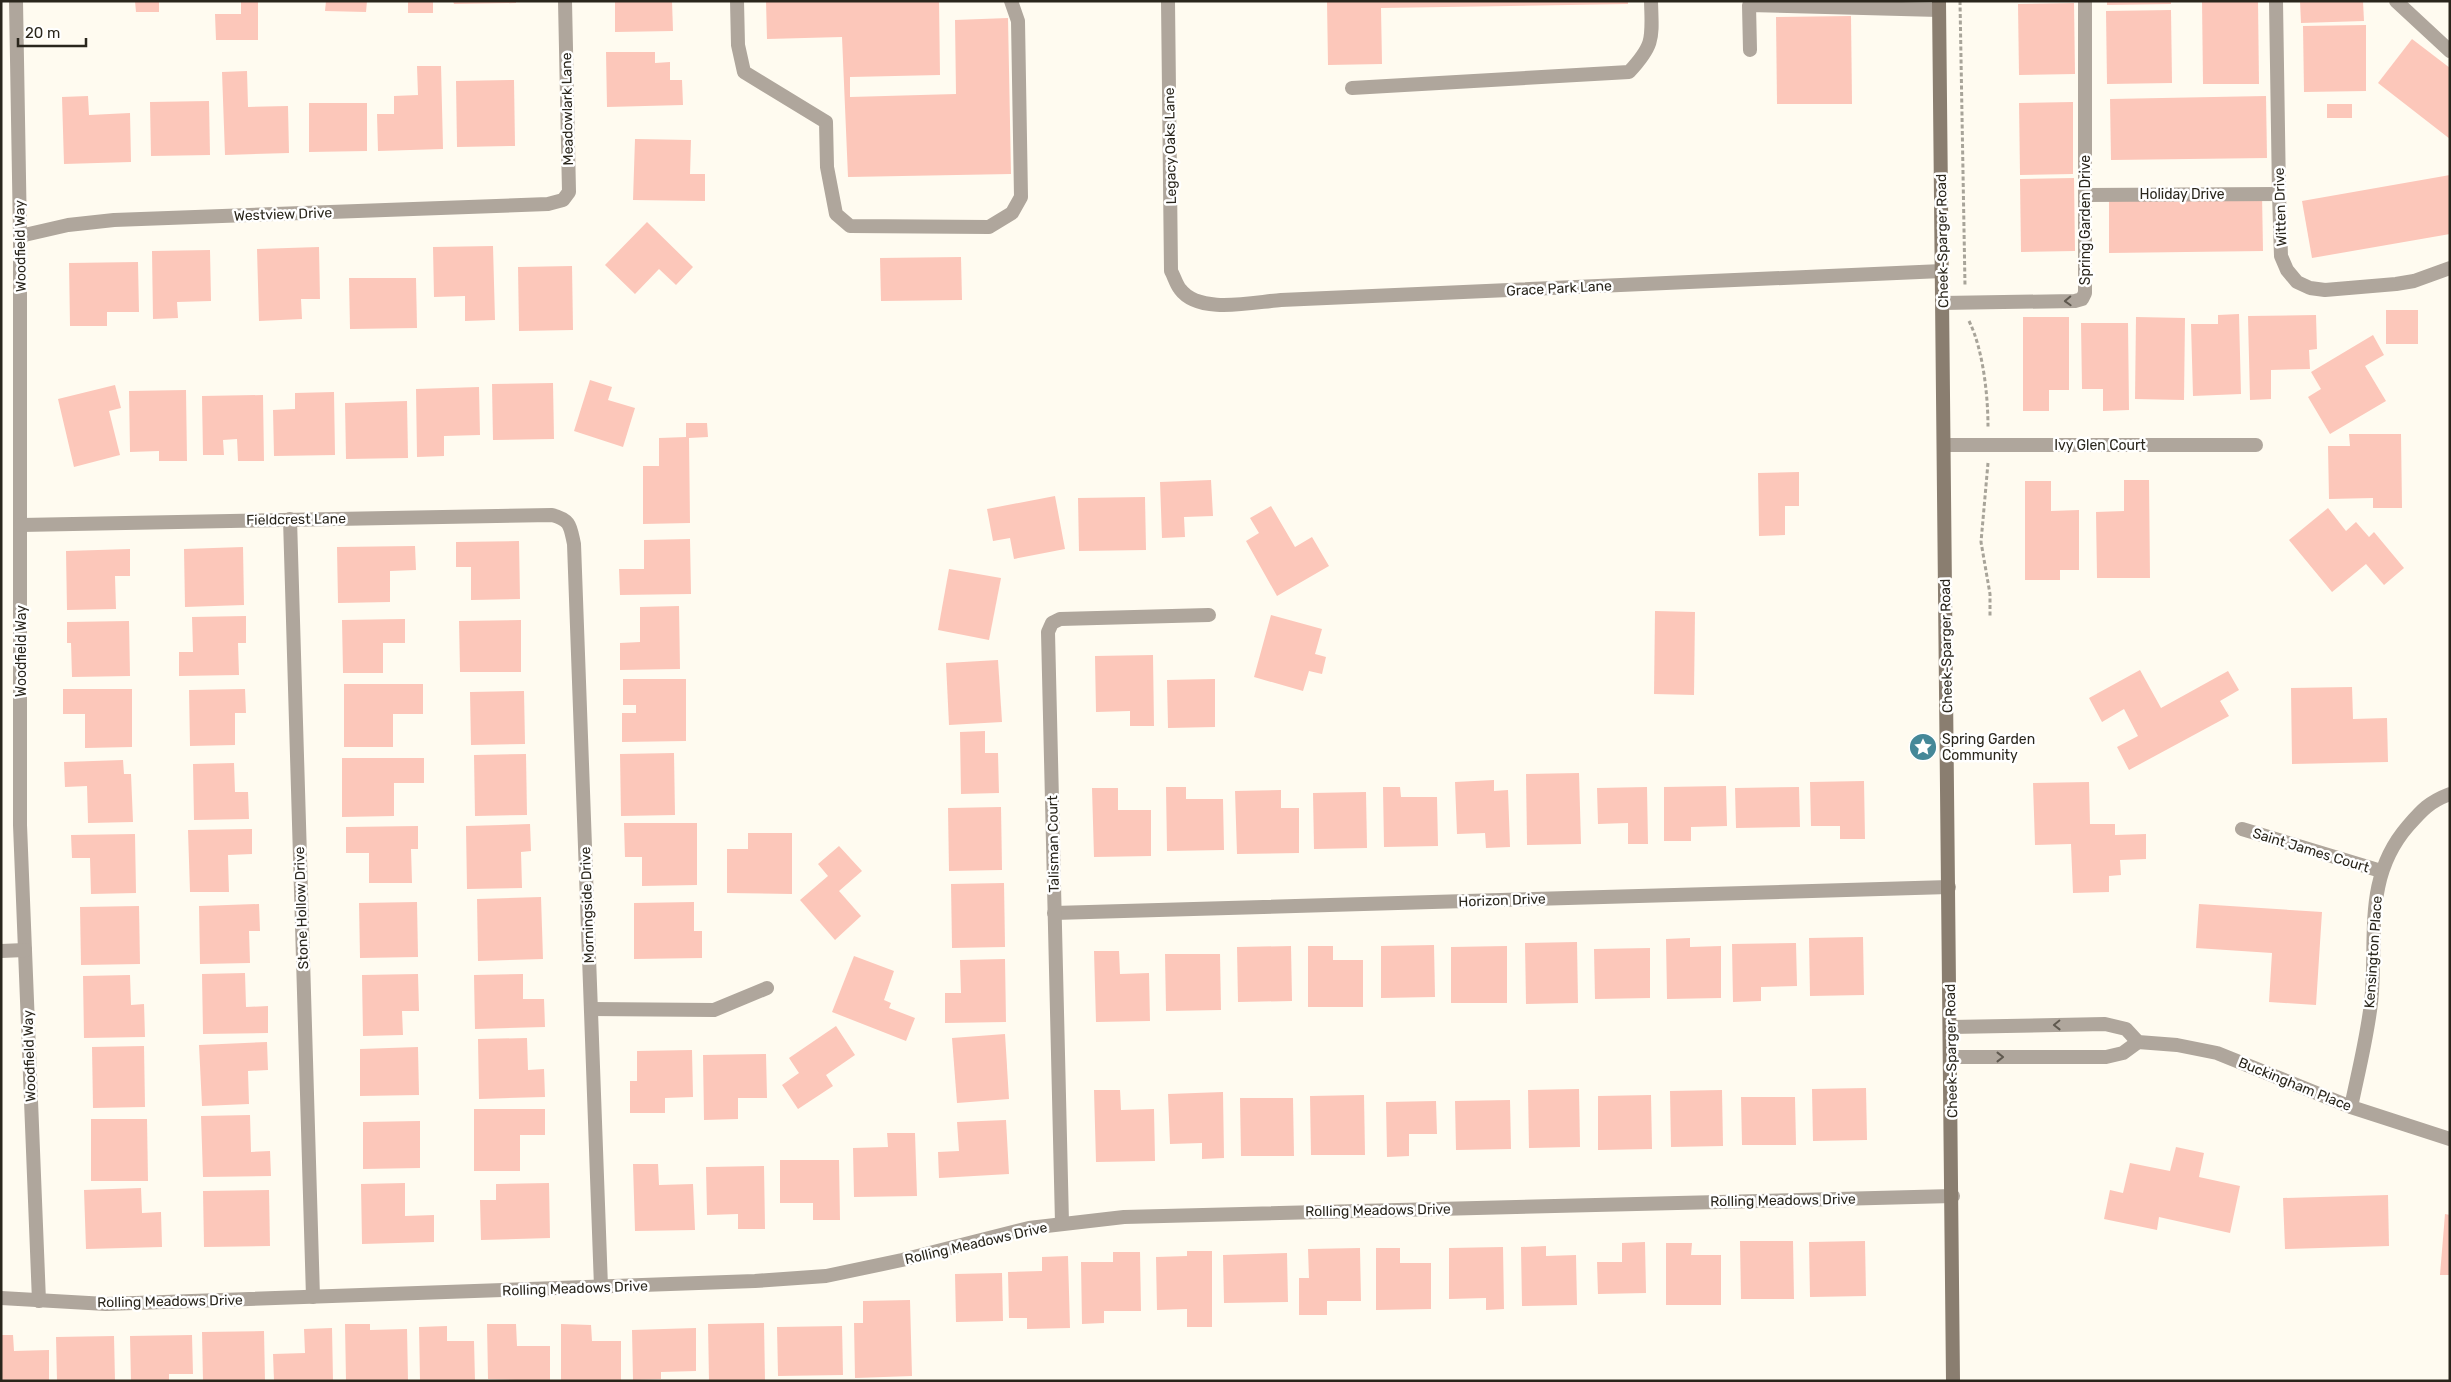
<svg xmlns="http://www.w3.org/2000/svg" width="2451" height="1382" font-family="Rubik,sans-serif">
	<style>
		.building { fill: #fcc7ba }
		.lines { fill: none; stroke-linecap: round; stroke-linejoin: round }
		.path { stroke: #a8a499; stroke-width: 3; stroke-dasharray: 4 2.5; stroke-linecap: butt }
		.service { stroke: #afa69c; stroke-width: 14 }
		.minor { stroke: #afa69c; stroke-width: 14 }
		.secondary { stroke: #8a7e70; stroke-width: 14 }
		.oneway { stroke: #5f594f }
		.labels { text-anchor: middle; stroke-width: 5; stroke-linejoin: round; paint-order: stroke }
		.street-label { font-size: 14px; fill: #2a261c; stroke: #fff }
		.poi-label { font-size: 14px; fill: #2a261c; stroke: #fff; text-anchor: start }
	</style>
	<rect width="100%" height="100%" fill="#fffbf0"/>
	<g class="building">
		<path d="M135,1H159V12H136Z"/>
		<path d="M241,1H258V40H216L215,14H241Z"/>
		<path d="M326,1H367L366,12L325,11Z"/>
		<rect x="408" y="1" width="25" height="12"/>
		<path d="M453,1H516V3L454,4Z"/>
		<path d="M615,1H672L673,31L615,32Z"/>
		<path d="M766,1H939L940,75L850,77V97L956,94L955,20L1008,18L1011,174L848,177L842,37L767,39Z"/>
		<path d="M1327,1H1628V4L1381,8L1382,64L1328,65Z"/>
		<path d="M2107,1H2171V4L2107,5Z"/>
		<path d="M2202,1H2258L2259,84H2203Z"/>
		<path d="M2300,1H2363L2364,21L2301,23Z"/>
		<path d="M2074,3L2075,74L2019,75L2018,4Z"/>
		<path d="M2171,10L2172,83L2107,84L2106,11Z"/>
		<path d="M1851,16L1852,104H1777L1776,17Z"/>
		<path d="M2366,25V91L2304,92L2303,26Z"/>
		<path d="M2412,39L2450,68V139L2378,83Z"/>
		<path d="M606,52H655V63L670,62V80H682L683,105L607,107Z"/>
		<path d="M417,66H441L443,149L378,151L377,114H394V96L418,95Z"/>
		<path d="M247,71L248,107L288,106L289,153L225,155L222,72Z"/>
		<path d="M514,80L515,146L457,147L456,81Z"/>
		<path d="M88,96L89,115L130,113L131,162L64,164L62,97Z"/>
		<path d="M2266,96L2267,158L2111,160L2110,99Z"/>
		<path d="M209,101L210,155L151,156L150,102Z"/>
		<path d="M2073,102V174L2020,175L2019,103Z"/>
		<path d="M309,103H367V151L309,152Z"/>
		<rect x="2327" y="104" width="25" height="14"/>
		<path d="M635,139L691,140L690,174H705V201L633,200Z"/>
		<path d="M2450,175V234L2312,258L2302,201Z"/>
		<path d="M2074,178L2075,251L2021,252L2020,179Z"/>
		<path d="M2262,194L2263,251L2109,253V196Z"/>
		<path d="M647,222L693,267L676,285L659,269L635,294L605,265Z"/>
		<path d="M493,246L495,320L465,321V296L434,297L433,247Z"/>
		<path d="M319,247L320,299H301L302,319L259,321L257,249Z"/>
		<path d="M210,250L211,301L177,302L178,318L153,319L152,251Z"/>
		<path d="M961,257L962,300L881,301L880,258Z"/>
		<path d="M138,262L139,312H107V326H70L69,263Z"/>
		<path d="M572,266L573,330L519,331L518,267Z"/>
		<path d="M349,278H416L417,328L350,329Z"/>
		<rect x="2386" y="310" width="32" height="34"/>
		<path d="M2239,314L2241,394L2193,396L2191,324H2218V315Z"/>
		<path d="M2316,315L2317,349L2309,350L2310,369L2271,370V399L2250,400L2248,316Z"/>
		<path d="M2023,317H2069V390H2049V411H2023Z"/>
		<path d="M2136,317L2185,318L2184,400L2135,399Z"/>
		<path d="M2081,323H2128L2129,410L2103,411V389H2082Z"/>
		<path d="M2373,335L2384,355L2365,366L2386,401L2330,434L2308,397L2321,389L2311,372Z"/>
		<path d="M590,380L612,387L608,400L635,408L623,447L574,431Z"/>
		<path d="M553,383L554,439L493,440L492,384Z"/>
		<path d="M115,385L121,408L109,411L120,455L74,467L58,399Z"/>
		<path d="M479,387L480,435L444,436V456L417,457L416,389Z"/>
		<path d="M186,390L187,461H159V451L130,452L129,391Z"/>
		<path d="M334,392L335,455L274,456L273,410L295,409V393Z"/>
		<path d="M263,395L264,461H238L237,439L223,440L224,455H203L202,396Z"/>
		<path d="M407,401L408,458L346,459L345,403Z"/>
		<path d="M686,423H707L708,437L689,438L690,523L643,524V466H659V438L686,437Z"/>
		<path d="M2349,434H2401L2402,508H2373V498L2329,499L2328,446H2350Z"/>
		<path d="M1799,472V506H1785V535L1759,536L1758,473Z"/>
		<path d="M1211,480L1213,516L1184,517L1185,537L1162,538L1160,482Z"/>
		<path d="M2124,480H2149L2150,578H2097L2096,512L2124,511Z"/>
		<path d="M2025,481H2051V511L2079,510V570H2060V580H2025Z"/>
		<path d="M1055,496L1065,549L1014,559L1010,538L993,541L987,509Z"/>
		<path d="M1145,497L1146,550L1079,551L1078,498Z"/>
		<path d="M1271,506L1295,547L1312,537L1329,566L1277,596L1246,541L1259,533L1250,518Z"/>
		<path d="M2328,508L2346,531L2356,522L2369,537L2374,532L2404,568L2384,585L2366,564L2332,592L2289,540Z"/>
		<path d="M690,539L691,594L620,595L619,569H644V540Z"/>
		<path d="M519,541L520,599L471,600V567H456V542Z"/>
		<path d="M415,546L416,570L390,571V602L338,603L337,547Z"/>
		<path d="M243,547L244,605L185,607L184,549Z"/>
		<path d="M130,549V576H115L116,609L67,610L66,551Z"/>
		<path d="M949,569L1001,578L989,640L938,630Z"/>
		<path d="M679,606L680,669L620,670V643L640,642V607Z"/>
		<path d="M1655,611L1695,612L1694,695L1654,694Z"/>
		<path d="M1271,615L1322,629L1315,654L1326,657L1322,674L1309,671L1303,691L1254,677Z"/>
		<path d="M246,616V643H238L239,675L179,676V652H193L192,617Z"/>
		<path d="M405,619V643H383V673H343L342,620Z"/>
		<path d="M521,620V672H460L459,621Z"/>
		<path d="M129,621L130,676L72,677L71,643H67V622Z"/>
		<path d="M1153,655L1154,726H1130V711L1096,712L1095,656Z"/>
		<path d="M998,660L1002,722L949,725L946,663Z"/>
		<path d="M2140,670L2161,708L2228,671L2239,690L2220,701L2229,716L2129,770L2117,747L2138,736L2124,709L2102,722L2089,698Z"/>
		<path d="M623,679H686V741L622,742V713H636V705H623Z"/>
		<path d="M1215,679V727L1168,728L1167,680Z"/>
		<path d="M344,684H423V714H393V747H344Z"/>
		<path d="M2352,687L2353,719L2387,718L2388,762L2292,764L2291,688Z"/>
		<path d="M63,689H132V747L85,748V714H63Z"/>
		<path d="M245,689L246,713H235V745L190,746L189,690Z"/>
		<path d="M524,691L525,744L471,745L470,692Z"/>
		<path d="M985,731V753H998L999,793L961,794L960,732Z"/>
		<path d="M674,753L675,815L621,816L620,754Z"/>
		<path d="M526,754L527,815L475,816L474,755Z"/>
		<path d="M342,758H424V783H394V816L342,817Z"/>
		<path d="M123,760L124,774H131L133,822L88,823L87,786L65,787L64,762Z"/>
		<path d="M234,763L235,792H248L249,819L194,820L193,764Z"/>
		<path d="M1579,773L1581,844L1527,845L1526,774Z"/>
		<path d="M1494,780V791L1508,790L1510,847L1486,848L1485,833L1457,834L1455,782Z"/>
		<path d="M1864,781L1865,839H1840V826H1811L1810,782Z"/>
		<path d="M2089,782L2090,824H2115V835L2146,834V859L2120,860L2121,875L2109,876V892L2073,893L2071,844L2035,845L2033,783Z"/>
		<path d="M1726,786L1727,826L1691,827V841H1664V787Z"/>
		<path d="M1166,787H1186V799H1223L1224,850L1167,851Z"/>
		<path d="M1383,787H1400L1401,797H1437L1438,846L1384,847Z"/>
		<path d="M1647,787L1648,844H1628V823L1598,824L1597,788Z"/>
		<path d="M1799,787L1800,827L1736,828L1735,788Z"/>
		<path d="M1092,788H1118V810H1151V856L1094,857Z"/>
		<path d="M1281,790V808H1299V853L1237,854L1235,791Z"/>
		<path d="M1366,792L1367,848L1314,849L1313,793Z"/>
		<path d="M1001,807L1002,870L949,871L948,808Z"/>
		<path d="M624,823H697V885L642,886V857H625Z"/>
		<path d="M530,824L531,851L521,852L522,888L467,889L466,826Z"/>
		<path d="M418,826V849H411L412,883H369V853H346V827Z"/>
		<path d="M252,829V854L228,855L229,892H190L188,830Z"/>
		<path d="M748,833H792V894L727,893V849H748Z"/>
		<path d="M135,834L136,893L91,894L90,858H72L71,835Z"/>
		<path d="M839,846L862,871L839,891L861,916L835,940L800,900L828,876L818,864Z"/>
		<path d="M1004,883L1005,947L952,948L951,884Z"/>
		<path d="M541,897L543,959L478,961L477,899Z"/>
		<path d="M417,902L418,957L360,958L359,903Z"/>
		<path d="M694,902V931H702V958L634,959V903Z"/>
		<path d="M259,904L260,931H249L250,963L200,964L199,906Z"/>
		<path d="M2199,904L2322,912L2316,1005L2269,1002L2272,953L2196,948Z"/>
		<path d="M139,906L140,964L81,965L80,907Z"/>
		<path d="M1863,937L1864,995L1810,996L1809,938Z"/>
		<path d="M1690,938V947L1721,946V998L1667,999L1666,939Z"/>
		<path d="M1577,942L1578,1003L1526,1004L1525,943Z"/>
		<path d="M1796,943L1797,986L1761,987V1001L1733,1002L1732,944Z"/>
		<path d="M1434,945L1435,997L1381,998V946Z"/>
		<path d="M1291,946L1292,1001L1238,1002L1237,947Z"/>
		<path d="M1308,946H1333V960H1363V1007H1308Z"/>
		<path d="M1507,946V1003H1451V947Z"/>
		<path d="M1650,948V998L1595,999L1594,949Z"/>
		<path d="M1094,951H1119L1120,974L1149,973L1150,1021L1096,1022Z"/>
		<path d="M1165,954H1220L1221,1010L1166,1011Z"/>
		<path d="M854,956L894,971L884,1000L891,1003L889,1008L915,1018L906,1041L832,1012Z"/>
		<path d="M1005,959L1006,1022L945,1023V993H961L960,960Z"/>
		<path d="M245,973L246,1007L268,1006V1033L203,1034L202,974Z"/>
		<path d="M418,974L419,1011H402L403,1035L363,1036L362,975Z"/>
		<path d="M523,974V999H544L545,1027L475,1029L474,975Z"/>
		<path d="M130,975L131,1005L144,1004L145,1037L84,1038L83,976Z"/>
		<path d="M836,1026L855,1055L826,1075L833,1086L798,1109L782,1085L799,1073L789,1058Z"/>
		<path d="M1005,1034L1009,1099L957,1103L952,1038Z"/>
		<path d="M527,1038L528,1070L544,1069L545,1097L479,1099L478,1039Z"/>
		<path d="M267,1042L268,1070L248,1071L249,1104L202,1106L199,1045Z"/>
		<path d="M144,1046L145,1107L93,1108L92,1047Z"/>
		<path d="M418,1047L419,1095L360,1096V1049Z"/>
		<path d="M692,1050L693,1097L665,1098V1113H630V1081H637V1051Z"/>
		<path d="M766,1054L767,1098H738V1119L704,1120L703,1055Z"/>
		<path d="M1866,1088L1867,1140L1813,1141L1812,1089Z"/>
		<path d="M1579,1089L1580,1147L1529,1148L1528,1090Z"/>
		<path d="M1094,1090H1120L1121,1110L1154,1109L1155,1161L1096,1162Z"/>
		<path d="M1722,1090L1723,1146L1671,1147L1670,1091Z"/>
		<path d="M1223,1092L1224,1158L1202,1159V1143L1170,1144L1168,1094Z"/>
		<path d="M1364,1095L1365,1155H1311L1310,1096Z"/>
		<path d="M1651,1095L1652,1149L1598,1150V1096Z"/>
		<path d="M1741,1097H1795L1796,1145H1742Z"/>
		<path d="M1240,1098H1293L1294,1156H1241Z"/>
		<path d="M1510,1100L1511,1149L1456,1150L1455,1101Z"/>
		<path d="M1436,1101L1437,1134H1409V1156L1387,1157L1386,1102Z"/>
		<path d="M474,1109H545V1135H520V1171H474Z"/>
		<path d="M250,1115L251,1152L270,1151L271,1176L203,1177L201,1116Z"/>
		<path d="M91,1119H147L148,1181H91Z"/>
		<path d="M1006,1120L1009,1174L939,1178L938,1152L959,1151L957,1122Z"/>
		<path d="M420,1121V1168L363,1169V1122Z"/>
		<path d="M887,1133H915L917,1196L854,1197L853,1148L888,1147Z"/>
		<path d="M2176,1147L2204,1153L2199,1177L2240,1186L2230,1233L2159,1217L2157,1230L2104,1219L2110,1190L2123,1193L2130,1163L2170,1171Z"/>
		<path d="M780,1160H839L840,1220H813V1203H780Z"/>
		<path d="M633,1164H658L659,1185L693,1184L695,1230L635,1231Z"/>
		<path d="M764,1166L765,1229H738V1214L707,1215L706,1167Z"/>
		<path d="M405,1183V1216L434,1215V1242L362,1244L361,1184Z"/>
		<path d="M549,1183L550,1238L481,1240L480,1200H496V1184Z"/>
		<path d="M141,1188L142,1213L161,1212L162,1247L86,1249L84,1190Z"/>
		<path d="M269,1190L270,1246L204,1247L203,1191Z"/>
		<path d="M2388,1195L2389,1246L2285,1249L2283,1198Z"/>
		<path d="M2445,1214L2450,1215V1275H2440Z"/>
		<path d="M1740,1241H1793L1794,1299H1741Z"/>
		<path d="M1865,1241L1866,1296L1810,1297L1809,1242Z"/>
		<path d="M1645,1242L1646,1293L1598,1294L1597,1262H1622V1243Z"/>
		<path d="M1666,1243H1692L1691,1255H1721V1305H1666Z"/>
		<path d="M1546,1246V1256L1576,1255L1577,1305L1522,1306L1521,1247Z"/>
		<path d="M1503,1247L1504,1309L1486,1310V1298L1449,1299V1248Z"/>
		<path d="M1360,1248L1361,1301H1327V1315H1299V1278H1309L1308,1249Z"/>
		<path d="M1376,1248H1400V1263H1431V1309L1376,1310Z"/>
		<path d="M1187,1251H1212V1327H1187V1309L1157,1310L1156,1257L1187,1256Z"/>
		<path d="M1113,1252H1140L1141,1311H1104V1323L1082,1324L1081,1262H1113Z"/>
		<path d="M1287,1253L1288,1302L1224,1303L1223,1255Z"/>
		<path d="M1068,1256L1070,1328L1027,1329V1318H1009L1008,1272L1042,1271V1257Z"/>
		<path d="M1002,1273L1003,1321L956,1322L955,1274Z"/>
		<path d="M910,1300L912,1376L855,1378L854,1323H863V1301Z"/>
		<path d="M764,1323L765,1381H709L708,1324Z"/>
		<path d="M345,1324H370V1330L407,1329L408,1380L346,1381Z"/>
		<path d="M487,1324H516L517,1346H550V1381L488,1379Z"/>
		<path d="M561,1324L591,1325L592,1341H621V1381H561Z"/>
		<path d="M447,1326V1341H474L475,1381H420L419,1327Z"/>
		<path d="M842,1326L843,1375L778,1376L777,1327Z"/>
		<path d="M332,1328L333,1381H274L273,1354L305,1353L304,1329Z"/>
		<path d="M696,1328V1371L661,1372V1379L633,1380L632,1330Z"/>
		<path d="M264,1331L265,1381H203L202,1332Z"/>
		<path d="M1,1335H13L14,1351L49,1350V1381H1Z"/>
		<path d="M192,1335L193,1374H169V1381H131L130,1336Z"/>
		<path d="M114,1336L115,1381H57L56,1337Z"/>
	</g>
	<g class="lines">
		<g class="path">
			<path d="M1960,1L1965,286"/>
			<path d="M1969,321C1983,349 1988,395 1988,427"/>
			<path d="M1988,463L1981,542L1990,594V616"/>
		</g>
		<g class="service">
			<path d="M737,1L738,45L744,72L826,122L827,167L836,214L850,226L989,227L1012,213L1021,197L1018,21L1011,1"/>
			<path d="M1750,50L1749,5L1939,10"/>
			<path d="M1352,88L1629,72C1655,44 1652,38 1651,1"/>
		</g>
		<g class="minor">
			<path d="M16,1L20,236V825L39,1301"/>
			<path d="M1168,1L1171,271C1174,276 1176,284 1180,289C1199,315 1253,302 1281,300L1942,271"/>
			<path d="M2276,1L2279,194L2281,256L2287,270L2297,282L2310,288L2325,290L2396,284L2414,281L2450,268"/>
			<path d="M2396,1L2450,51"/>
			<path d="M2086,195L2279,194"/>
			<path d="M20,236L68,225L114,220L548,204L563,200L569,192L565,1"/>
			<path d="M1942,303L2075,301L2082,299L2085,293V1"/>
			<path d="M1944,445H2256"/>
			<path d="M290,519L313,1297"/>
			<path d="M21,525L552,515C571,520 570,526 574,544L601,1287"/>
			<path d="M2242,829L2381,871"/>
			<path d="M1054,913L1949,887"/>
			<path d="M1,951L25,950"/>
			<path d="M591,1009L714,1010L767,988"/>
			<path d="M1951,1027L2105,1024L2126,1029L2138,1042L2177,1045L2217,1053L2351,1107L2450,1139"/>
			<path d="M1951,1057H2106L2123,1053L2138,1042"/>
			<path d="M2351,1107C2358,1073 2367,1038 2371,1003C2378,939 2362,879 2408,826C2422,810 2429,802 2450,794"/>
			<path d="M1062,1223L1048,632L1052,623L1060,619L1209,615"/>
			<path d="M1,1298L106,1304L755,1281L826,1276L902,1260L1029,1228L1124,1217L1953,1196"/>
		</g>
		<path class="secondary" d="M1939,1L1953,1381"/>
	</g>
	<defs><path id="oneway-chevron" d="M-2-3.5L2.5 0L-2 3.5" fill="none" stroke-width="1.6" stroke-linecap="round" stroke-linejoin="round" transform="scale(1.25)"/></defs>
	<g class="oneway">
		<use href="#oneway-chevron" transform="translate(2068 301) rotate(178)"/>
		<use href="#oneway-chevron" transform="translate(2057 1025) rotate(179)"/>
		<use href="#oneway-chevron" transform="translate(2000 1057)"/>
	</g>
	<defs>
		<symbol id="sight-disc" viewBox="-11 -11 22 22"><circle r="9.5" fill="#458898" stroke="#fff"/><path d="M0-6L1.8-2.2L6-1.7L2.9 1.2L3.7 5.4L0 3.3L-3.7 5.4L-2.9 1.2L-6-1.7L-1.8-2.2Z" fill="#fff"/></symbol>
	</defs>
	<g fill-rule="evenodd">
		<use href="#sight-disc" x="1907" y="731" width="32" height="32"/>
	</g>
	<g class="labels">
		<g class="street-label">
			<text transform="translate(567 109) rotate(-91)" y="5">Meadowlark Lane</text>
			<text transform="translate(1170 146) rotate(-91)" y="5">Legacy Oaks Lane</text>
			<text x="2182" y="199">Holiday Drive</text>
			<text transform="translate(2280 207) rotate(-92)" y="5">Witten Drive</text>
			<text transform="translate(283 214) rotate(-2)" y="5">Westview Drive</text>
			<text transform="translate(2085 220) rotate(-90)" y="5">Spring Garden Drive</text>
			<text transform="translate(1942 241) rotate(-91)" y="5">Cheek-Sparger Road</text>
			<text transform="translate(20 246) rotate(-91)" y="5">Woodfield Way</text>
			<text transform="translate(1559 288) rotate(-3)" y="5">Grace Park Lane</text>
			<text x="2100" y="450">Ivy Glen Court</text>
			<text transform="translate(296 519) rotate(-1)" y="5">Fieldcrest Lane</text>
			<text transform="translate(1946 646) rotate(-91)" y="5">Cheek-Sparger Road</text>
			<text transform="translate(21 651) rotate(-90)" y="5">Woodfield Way</text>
			<text transform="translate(1053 844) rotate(-91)" y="5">Talisman Court</text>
			<text transform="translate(2311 850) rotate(17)" y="5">Saint James Court</text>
			<text transform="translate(1502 900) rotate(-2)" y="5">Horizon Drive</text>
			<text transform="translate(587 905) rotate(-92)" y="5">Morningside Drive</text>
			<text transform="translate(301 908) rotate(-92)" y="5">Stone Hollow Drive</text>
			<text transform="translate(2373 952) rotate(-86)" y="5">Kensington Place</text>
			<text transform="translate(1951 1051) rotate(-91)" y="5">Cheek-Sparger Road</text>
			<text transform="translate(29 1056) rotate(-92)" y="5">Woodfield Way</text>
			<text transform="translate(2295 1084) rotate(22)" y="5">Buckingham Place</text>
			<text transform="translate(1783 1200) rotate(-1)" y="5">Rolling Meadows Drive</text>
			<text transform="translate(1378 1210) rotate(-1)" y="5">Rolling Meadows Drive</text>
			<text transform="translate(976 1243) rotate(-13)" y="5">Rolling Meadows Drive</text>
			<text transform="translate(575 1288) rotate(-2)" y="5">Rolling Meadows Drive</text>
			<text transform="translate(170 1301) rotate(-1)" y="5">Rolling Meadows Drive</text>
		</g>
		<g class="poi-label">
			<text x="1942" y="744">Spring Garden<tspan x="1942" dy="16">Community</tspan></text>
		</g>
	</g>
	<rect width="2451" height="1382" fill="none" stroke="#2a261c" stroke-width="5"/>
	<path d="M18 38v8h68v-8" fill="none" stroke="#2a261c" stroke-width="2.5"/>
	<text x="25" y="38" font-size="15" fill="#2a261c" stroke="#ffffff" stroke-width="4" paint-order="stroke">20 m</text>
</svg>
